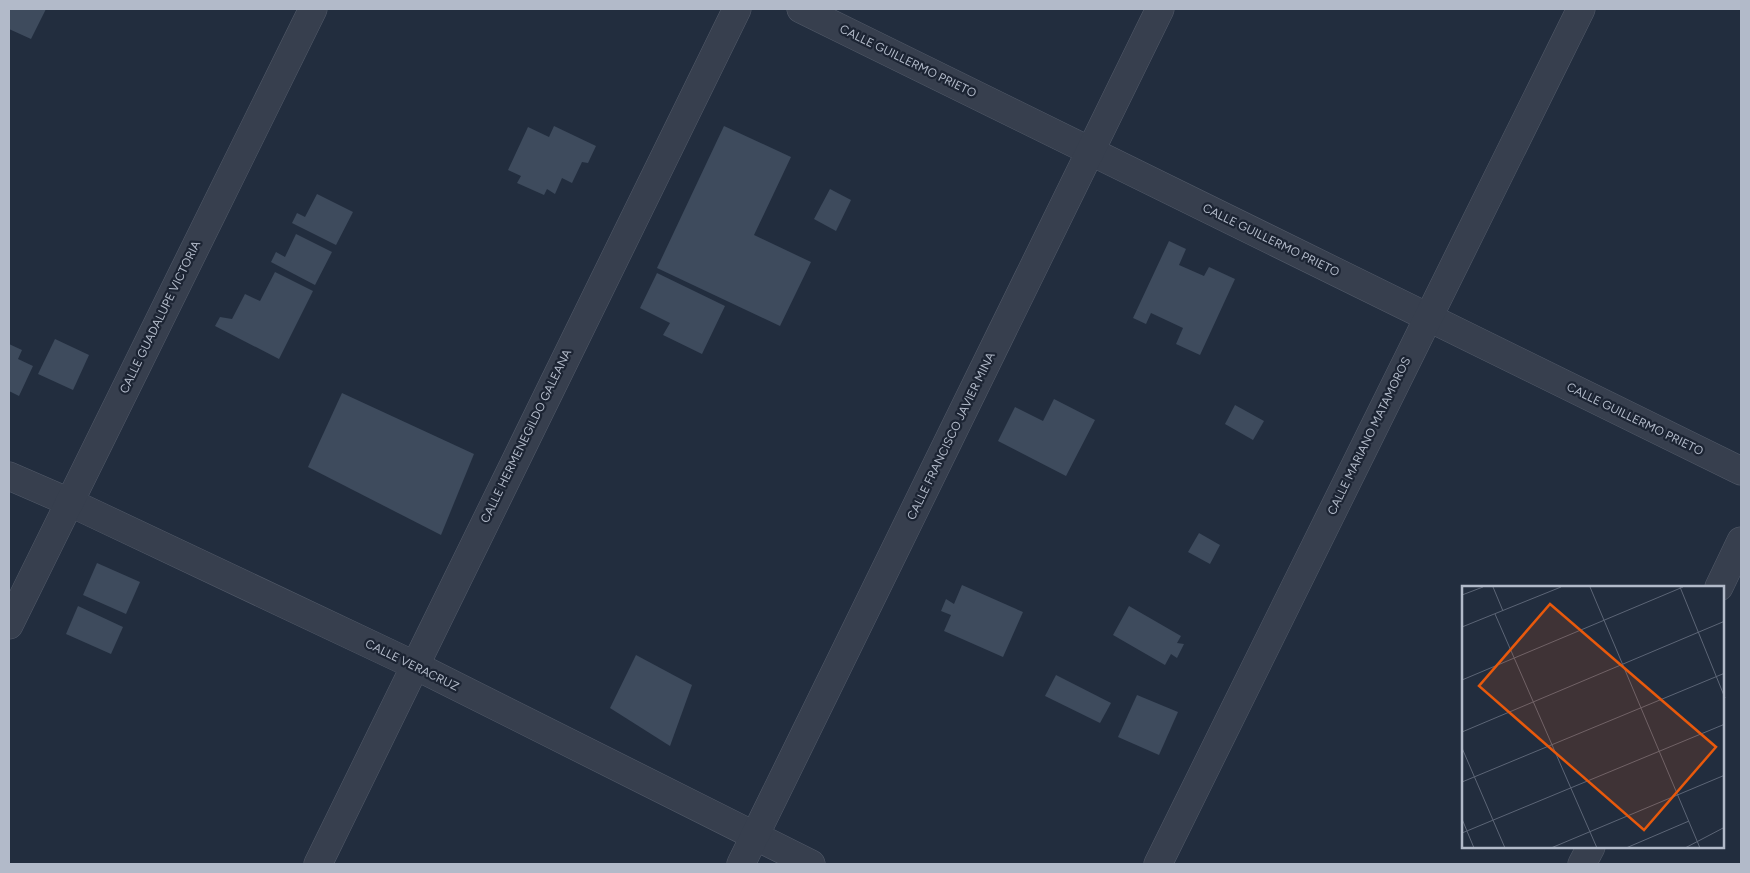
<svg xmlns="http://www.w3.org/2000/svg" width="1750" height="873" font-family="Figtree,sans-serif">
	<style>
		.building { fill: #3e4b5d }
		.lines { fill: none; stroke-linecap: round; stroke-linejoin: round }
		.street-casing { stroke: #525a69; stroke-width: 29 }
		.street { stroke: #373f4e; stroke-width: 28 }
		.labels { text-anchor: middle; stroke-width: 4.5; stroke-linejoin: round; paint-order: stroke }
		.street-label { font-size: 12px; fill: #b2bac9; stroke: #1c2433 }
		.inset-road { fill: none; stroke: #5c6576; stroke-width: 1 }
		.view { fill: #e8590c; fill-opacity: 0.15; stroke: #e8590c; stroke-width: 2.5 }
		.inset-edge { fill: none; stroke: #b2bac9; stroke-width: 2.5 }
	</style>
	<rect width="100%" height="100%" fill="#222d3e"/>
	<g class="building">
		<path d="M9,9H46L31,39L9,29Z"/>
		<path d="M554,126L596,146L588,163L582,162L572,183L562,178L555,194L547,189L544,195L517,183L521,176L508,170L528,127L549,137Z"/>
		<path d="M724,126L791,157L754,235L811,262L780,326L657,268Z"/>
		<path d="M830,189L851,200L836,231L814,219Z"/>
		<path d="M317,194L353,212L336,245L292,223L297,213L305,217Z"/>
		<path d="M296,234L332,252L315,285L271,262L276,252L285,257Z"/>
		<path d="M1169,241L1186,249L1179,265L1204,276L1209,267L1235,279L1200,355L1176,344L1183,328L1151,313L1146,324L1133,318Z"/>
		<path d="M275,272L313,291L279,359L215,326L220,317L232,319L245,294L260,301Z"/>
		<path d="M657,273L725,306L702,354L663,335L670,323L640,308Z"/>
		<path d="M55,339L89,355L73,390L38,374Z"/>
		<path d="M9,344L22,350L18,359L33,366L19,396L9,391Z"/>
		<path d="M342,393L474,454L441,535L308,467Z"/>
		<path d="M1054,399L1095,420L1066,476L998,441L1015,407L1043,421Z"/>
		<path d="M1235,405L1264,421L1253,440L1225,424Z"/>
		<path d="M1199,533L1220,545L1210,564L1188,552Z"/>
		<path d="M97,563L140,582L126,614L83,595Z"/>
		<path d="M962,585L1023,612L1003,657L944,631L951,615L941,611L946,599L954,604Z"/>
		<path d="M78,606L123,627L111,654L66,634Z"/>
		<path d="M1129,606L1181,636L1177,643L1184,644L1177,658L1171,654L1165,665L1113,635Z"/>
		<path d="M636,655L692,685L670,746L610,708Z"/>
		<path d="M1056,675L1111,703L1100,723L1045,696Z"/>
		<path d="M1137,695L1178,712L1159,755L1118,737Z"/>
	</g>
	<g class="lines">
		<defs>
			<g id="street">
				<path d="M801,9L1741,471"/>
				<path d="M9,476L69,502L414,665L811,864"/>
				<path d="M1719,587L1741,541"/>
				<path d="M9,625L313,9"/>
				<path d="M318,864L737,9"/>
				<path d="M741,864L1160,9"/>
				<path d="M1158,864L1581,9"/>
				<path d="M1582,864L1591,847"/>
			</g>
		</defs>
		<use href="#street" class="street-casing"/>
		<use href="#street" class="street"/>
	</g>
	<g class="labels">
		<g class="street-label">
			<text transform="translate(908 61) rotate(26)" y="4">CALLE GUILLERMO PRIETO</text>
			<text transform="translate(1271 240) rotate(26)" y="4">CALLE GUILLERMO PRIETO</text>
			<text transform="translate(160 317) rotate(-64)" y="4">CALLE GUADALUPE VICTORIA</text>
			<text transform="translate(1635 419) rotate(26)" y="4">CALLE GUILLERMO PRIETO</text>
			<text transform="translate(526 436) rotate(-64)" y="4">CALLE HERMENEGILDO GALEANA</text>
			<text transform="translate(951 436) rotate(-64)" y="4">CALLE FRANCISCO JAVIER MINA</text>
			<text transform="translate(1369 436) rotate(-64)" y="4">CALLE MARIANO MATAMOROS</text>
			<text transform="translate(412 665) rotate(26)" y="4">CALLE VERACRUZ</text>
		</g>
	</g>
	<g transform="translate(1462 586)">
		<rect width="262" height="262" fill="#222d3e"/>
		<path class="inset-road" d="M31,1L41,25M128,1L238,262M218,1L263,112M0,9L21,1M33,28L135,262M0,41L99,1M0,94L221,1M0,146L263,35M0,162L43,262M0,196L263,87M0,233L12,262M0,247L263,138M89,262L263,189M164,262L227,235M223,262L263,241"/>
		<path class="view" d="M88,18L254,161L182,244L17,100Z"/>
		<rect width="262" height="262" class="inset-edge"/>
	</g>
	<rect width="1750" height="873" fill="none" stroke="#b2bac9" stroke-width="20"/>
</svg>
